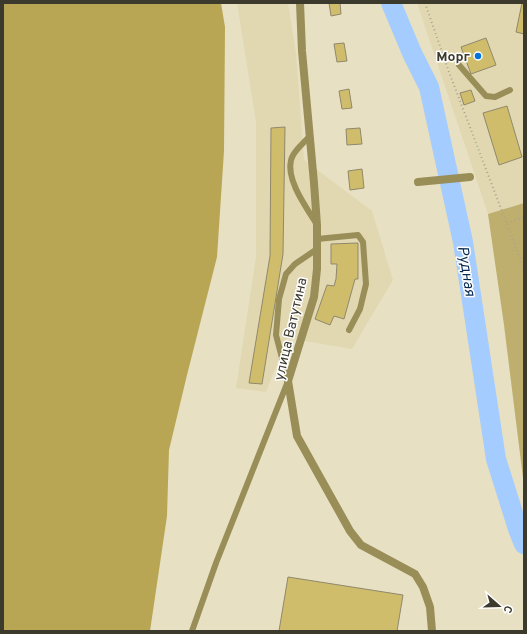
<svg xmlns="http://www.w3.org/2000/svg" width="527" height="634" font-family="Overpass,sans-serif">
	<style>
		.built { fill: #e1d8b2 }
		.green { fill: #beaf6e }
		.forest { fill: #b8a654 }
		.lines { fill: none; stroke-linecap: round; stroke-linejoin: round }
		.river { stroke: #a4ccff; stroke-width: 20 }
		.building { fill: #d0bd6c; stroke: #8f886c }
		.path { stroke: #aaa48d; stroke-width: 2; stroke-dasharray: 1 3; stroke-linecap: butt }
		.lane { stroke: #998d58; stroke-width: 6 }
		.street { stroke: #998d58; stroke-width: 8 }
		.poi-dot { fill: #0373da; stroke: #fff; stroke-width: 1.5 }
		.labels { text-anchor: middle; stroke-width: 3; stroke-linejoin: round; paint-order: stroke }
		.poi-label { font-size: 14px; font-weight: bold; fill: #3c392d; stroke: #fff; text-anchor: end }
		.street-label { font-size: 14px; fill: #3c392d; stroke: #fff }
		.water-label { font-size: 15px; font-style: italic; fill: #082a51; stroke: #fff }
	</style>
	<rect width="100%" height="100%" fill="#e7e0c2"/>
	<g class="built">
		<path d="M237,3H288L296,53L304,160L372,211L393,280L352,349L287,338L266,392L236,388L256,257V122Z"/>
		<path d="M417,3H524V203L488,214Z"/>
	</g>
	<path class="green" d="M524,203V486L504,325L488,214Z"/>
	<path class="forest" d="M3,3H221L225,27L224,151L217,257L187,375L169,450L167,516L150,631H3Z"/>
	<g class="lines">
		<path class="river" d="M391,3L412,53L429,87L463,242L496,459L518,529L524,544"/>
	</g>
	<g class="building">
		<path d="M329,3H340L341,14L331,16Z"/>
		<path d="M522,3H524V34L516,32Z"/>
		<path d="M486,38L496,65L471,74L461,47Z"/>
		<path d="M344,43L347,61L337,62L334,44Z"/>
		<path d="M349,89L352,108L342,109L339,91Z"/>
		<path d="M471,90L475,101L464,105L460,93Z"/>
		<path d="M507,106L522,157L499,165L483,113Z"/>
		<path d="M285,127L283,254L262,384L249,383L270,256L271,128Z"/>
		<path d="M360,128L362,144L347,145L346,129Z"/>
		<path d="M362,169L364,188L350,190L348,171Z"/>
		<path d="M358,243V279H355L344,319L334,316L330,325L315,319L327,285L334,286L336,279L337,264H331V244Z"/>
		<path d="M288,577L403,595L397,631H279Z"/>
	</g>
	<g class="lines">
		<g class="path">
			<path d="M425,3L449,72L524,269"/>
			<path d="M507,223L524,217"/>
		</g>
		<g class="lane">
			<path d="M459,65L486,96L495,97L510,90"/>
			<path d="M310,136C304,143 293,151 291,160C286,180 306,207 316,223"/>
			<path d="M317,239L358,235L363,242L366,284L360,309L349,330"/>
			<path d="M192,631L216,563L288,381L276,335L279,299L286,274L295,264L317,249"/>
		</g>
		<g class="street">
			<path d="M300,3L302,51L314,183L317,225V269L314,297L288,381L297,436L350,531L361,545L415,574L423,587L430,607L432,631"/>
			<path d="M418,182L470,177"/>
		</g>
	</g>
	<circle class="poi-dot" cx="478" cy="56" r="4"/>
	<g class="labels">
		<g class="poi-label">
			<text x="470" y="61">Морг</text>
		</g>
		<g class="street-label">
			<text transform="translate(290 329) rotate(-77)" y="5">улица Ватутина</text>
		</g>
		<g class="water-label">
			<text transform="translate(467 271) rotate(81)" y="5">Рудная</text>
		</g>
	</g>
	<rect width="527" height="634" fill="none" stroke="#3c392d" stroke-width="8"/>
	<g transform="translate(499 606) rotate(110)" stroke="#ffffff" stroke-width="3" paint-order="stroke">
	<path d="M0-3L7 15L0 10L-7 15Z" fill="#3c392d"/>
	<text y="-6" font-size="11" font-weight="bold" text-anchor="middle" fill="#3c392d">С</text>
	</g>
</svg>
